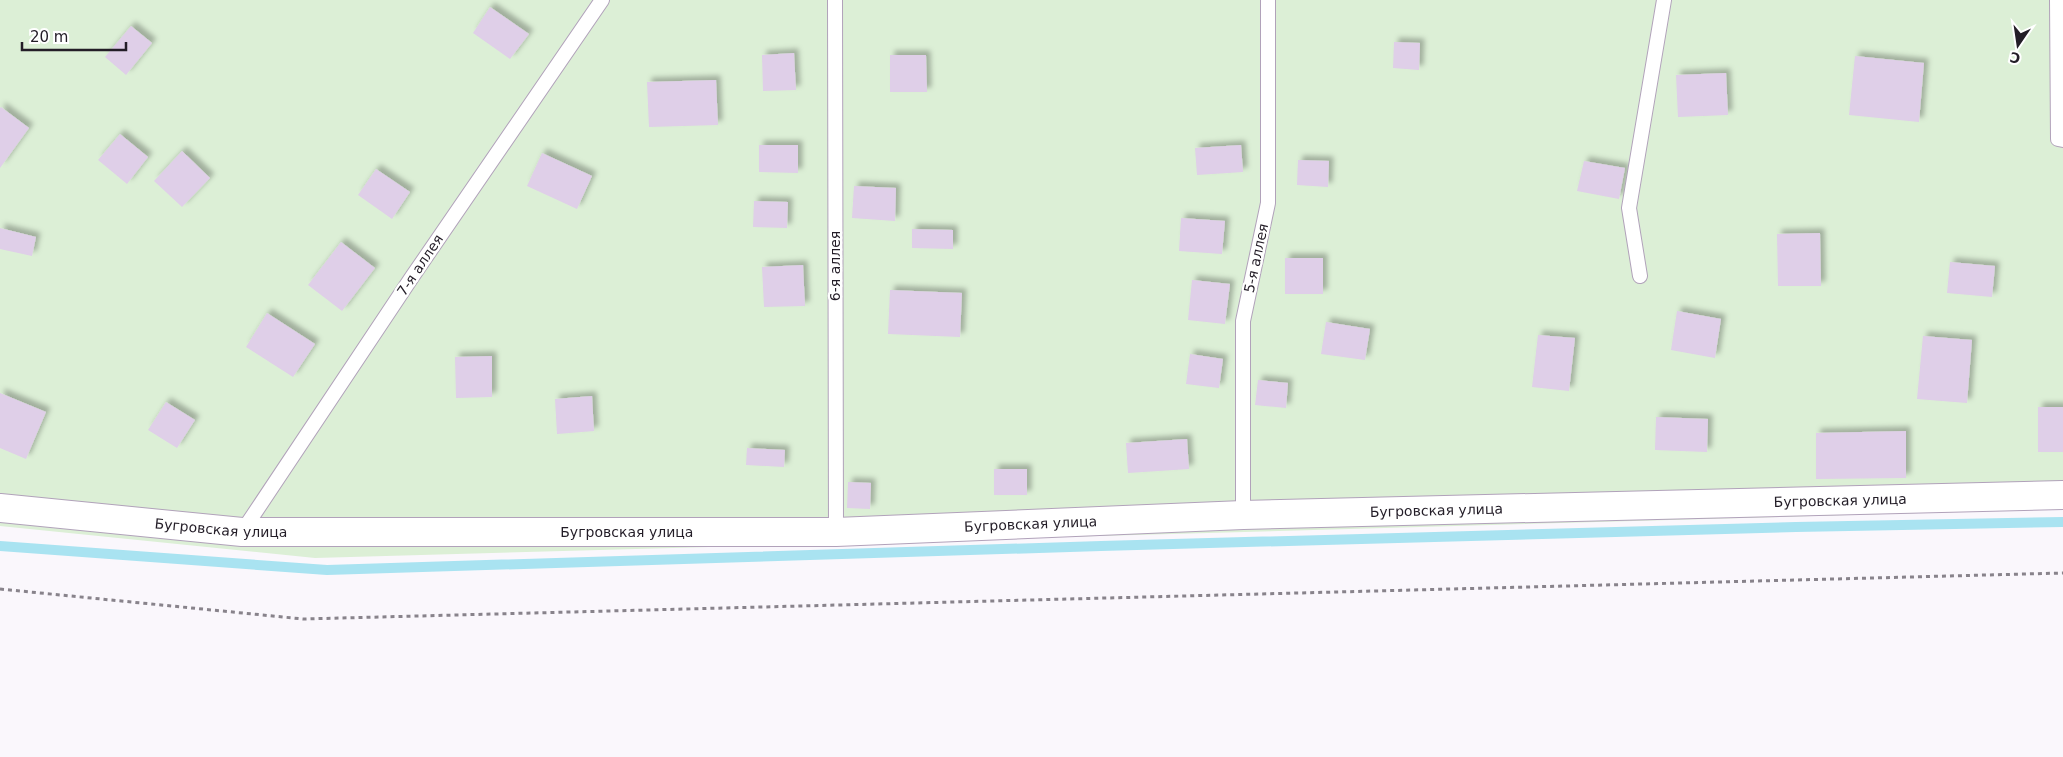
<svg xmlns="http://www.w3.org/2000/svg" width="2063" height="757" font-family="'DejaVu Sans',sans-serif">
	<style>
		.green { fill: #dcefd6 }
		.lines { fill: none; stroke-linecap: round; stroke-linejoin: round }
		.stream { stroke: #a9e3f1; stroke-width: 10 }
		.building { fill: #dfcfe8; filter: url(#shadow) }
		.service-casing { stroke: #b1a2ba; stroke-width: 16 }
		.minor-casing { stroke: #b1a2ba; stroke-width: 30 }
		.path { stroke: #88838b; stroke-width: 3; stroke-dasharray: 4 4; stroke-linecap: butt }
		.service { stroke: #fff; stroke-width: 14 }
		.minor { stroke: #fff; stroke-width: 28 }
		.labels { text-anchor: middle; stroke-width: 4.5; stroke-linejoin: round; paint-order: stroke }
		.street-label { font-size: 14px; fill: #231d27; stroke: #fff }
	</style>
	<defs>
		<filter id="shadow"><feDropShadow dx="4.5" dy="-4.5" stdDeviation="2.5" flood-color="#0004"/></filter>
	</defs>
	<rect width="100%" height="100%" fill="#faf7fc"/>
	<path class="green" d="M0,0H2063V509L315,558L0,526Z"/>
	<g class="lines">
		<path class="stream" d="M0,546L327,570L1101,546L1796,527L2063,522"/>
	</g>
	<g class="building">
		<path d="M490,7L529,34L510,59L473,33Z"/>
		<path d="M131,26L152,43L126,75L105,57Z"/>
		<path d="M1394,42L1420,43L1419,70L1393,68Z"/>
		<path d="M794,53L796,90L763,91L762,55Z"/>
		<path d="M890,55H926L927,92H890Z"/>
		<path d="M1855,56L1924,63L1919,122L1849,115Z"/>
		<path d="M1726,73L1728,115L1678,117L1676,75Z"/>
		<path d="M716,80L718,125L649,127L647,82Z"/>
		<path d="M1,107L29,128L0,168V108Z"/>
		<path d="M120,134L148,157L127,184L98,160Z"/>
		<path d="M759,145H798V173L759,172Z"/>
		<path d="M1241,145L1243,172L1197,175L1195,148Z"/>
		<path d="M182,151L210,178L182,207L154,181Z"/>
		<path d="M542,153L592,176L577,209L527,186Z"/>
		<path d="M1298,160L1329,161L1328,187L1297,185Z"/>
		<path d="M1584,161L1625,168L1619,199L1577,191Z"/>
		<path d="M376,169L410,192L392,219L358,195Z"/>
		<path d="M854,186L896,188L895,221L852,218Z"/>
		<path d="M754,201L788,202L787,228L753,227Z"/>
		<path d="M1181,218L1225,221L1222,254L1179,251Z"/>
		<path d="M0,228L36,237L32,256L0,249Z"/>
		<path d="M912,229L953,230V249L912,248Z"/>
		<path d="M1820,233L1821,286H1778L1777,234Z"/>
		<path d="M341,242L375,268L342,311L308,285Z"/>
		<rect x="1285" y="258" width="38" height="36"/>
		<path d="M1950,262L1995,266L1992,297L1947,293Z"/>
		<path d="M803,265L805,306L764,307L762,267Z"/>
		<path d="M1192,280L1230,284L1225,324L1188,320Z"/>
		<path d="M890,290L962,293L960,337L888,334Z"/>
		<path d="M1677,311L1721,319L1715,358L1671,350Z"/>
		<path d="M267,313L315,344L293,377L246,347Z"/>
		<path d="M1326,322L1370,329L1365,360L1321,354Z"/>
		<path d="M1538,335L1575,338L1569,391L1532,387Z"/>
		<path d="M1923,336L1972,340L1967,403L1917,399Z"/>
		<path d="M1190,354L1223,359L1219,388L1186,384Z"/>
		<path d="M492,356V397L456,398L455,357Z"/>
		<path d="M1258,380L1288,383L1286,408L1255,405Z"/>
		<path d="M0,393L46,412L26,459L0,448Z"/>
		<path d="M592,396L594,431L557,434L555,399Z"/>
		<path d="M166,402L195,420L177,448L148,430Z"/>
		<rect x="2038" y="407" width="25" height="45"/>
		<path d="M1656,417L1708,419L1707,452L1655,450Z"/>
		<path d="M1906,431V478L1816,479V433Z"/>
		<path d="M1187,439L1189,469L1128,473L1126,443Z"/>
		<path d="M747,448L785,450L784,467L746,465Z"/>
		<rect x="994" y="469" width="33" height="26"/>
		<path d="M848,482L871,483L870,509L847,508Z"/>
	</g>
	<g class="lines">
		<defs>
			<g id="service">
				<path d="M835,0L836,532"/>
				<path d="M2057,0L2058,139L2063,140"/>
				<path d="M1640,276L1629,208L1664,0"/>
				<path d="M1243,515V321L1268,203V0"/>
				<path d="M242,532L412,277L602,0"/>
			</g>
			<g id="minor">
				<path id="s1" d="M0,508L242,532H836L1243,515L2063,495"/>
			</g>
		</defs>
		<use href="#service" class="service-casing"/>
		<use href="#minor" class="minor-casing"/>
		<path class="path" d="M0,589L303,619L2063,573"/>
		<use href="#service" class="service"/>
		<use href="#minor" class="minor"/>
	</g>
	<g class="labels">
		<g class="street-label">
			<text transform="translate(1256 258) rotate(-78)" y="5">5-я аллея</text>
			<text transform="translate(420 265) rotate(-56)" y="5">7-я аллея</text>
			<text transform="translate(835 266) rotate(-90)" y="5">6-я аллея</text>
			<text dy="5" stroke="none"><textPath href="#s1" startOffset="1842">Бугровская улица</textPath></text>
			<text dy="5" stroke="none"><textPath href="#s1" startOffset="1438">Бугровская улица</textPath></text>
			<text dy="5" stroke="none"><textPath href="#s1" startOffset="1032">Бугровская улица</textPath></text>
			<text dy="5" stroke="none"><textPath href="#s1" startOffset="222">Бугровская улица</textPath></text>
			<text dy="5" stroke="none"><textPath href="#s1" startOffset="628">Бугровская улица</textPath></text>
		</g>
	</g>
	<g transform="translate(2018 45) rotate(193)" stroke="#ffffff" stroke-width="4" paint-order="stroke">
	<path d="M0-4L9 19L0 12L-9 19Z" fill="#231d27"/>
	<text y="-8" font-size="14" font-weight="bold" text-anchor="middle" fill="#231d27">С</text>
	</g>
	<path d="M22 42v8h104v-8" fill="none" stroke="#231d27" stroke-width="2.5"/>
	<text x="30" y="42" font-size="15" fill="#231d27" stroke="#ffffff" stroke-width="4" paint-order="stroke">20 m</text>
</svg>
